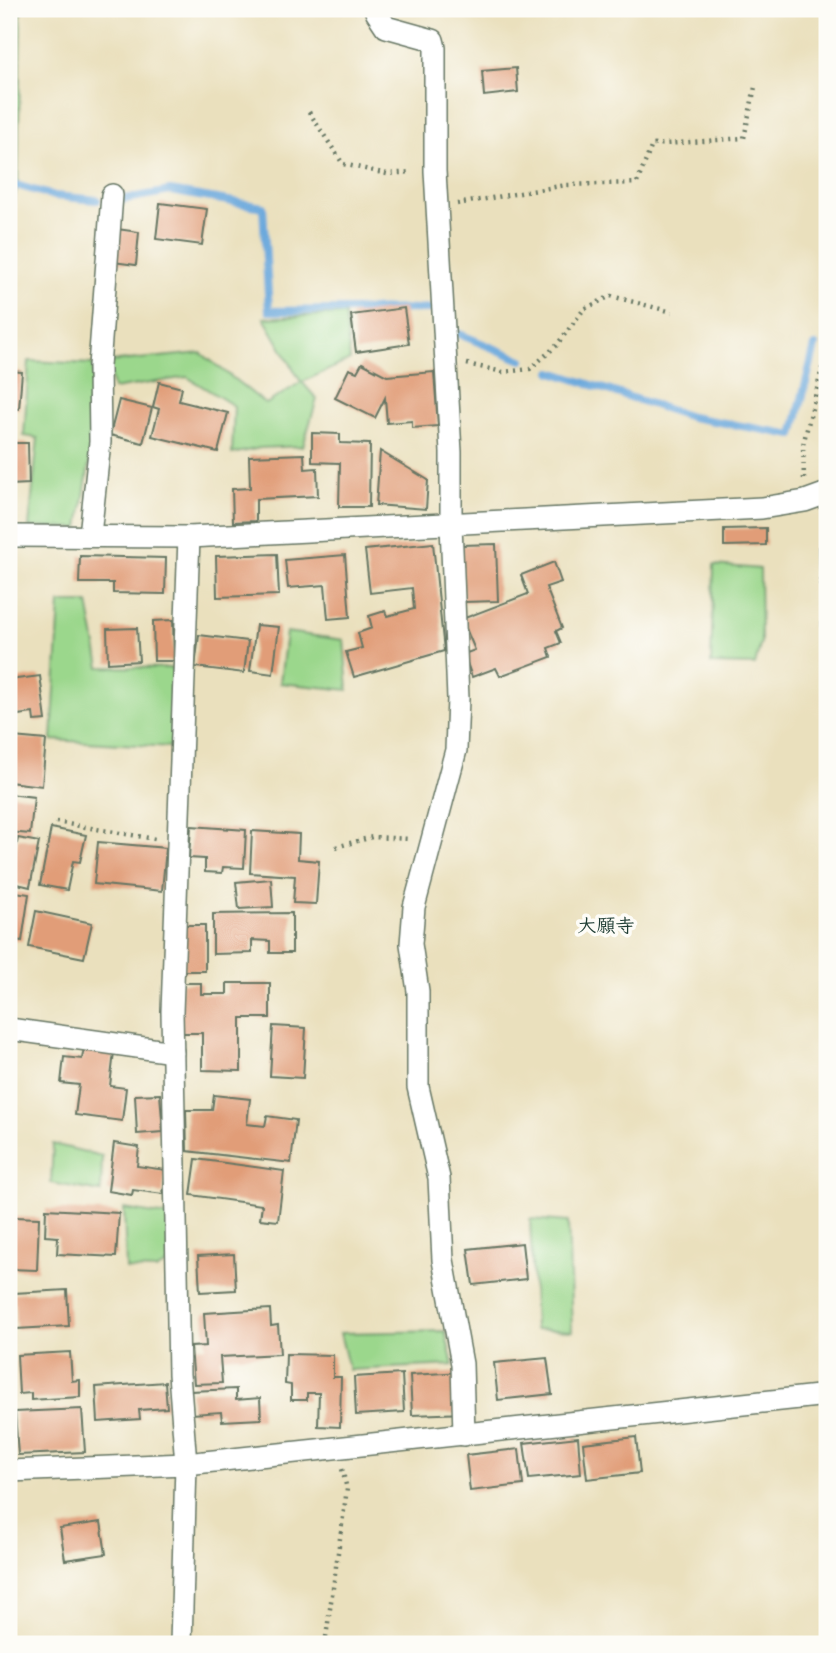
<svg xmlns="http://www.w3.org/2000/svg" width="836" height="1653" font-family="'Balsamiq Sans','Klee One',sans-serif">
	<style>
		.green { fill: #9bd78c; stroke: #5d8a60; stroke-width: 2 }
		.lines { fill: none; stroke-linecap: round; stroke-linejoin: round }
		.stream { stroke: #6aa8dc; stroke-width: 8 }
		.building { fill: #e19d78 }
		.street-casing { stroke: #667664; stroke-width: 24 }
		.path { stroke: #667664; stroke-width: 4.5; stroke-dasharray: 2 5; stroke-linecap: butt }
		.street { stroke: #fff; stroke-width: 21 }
		.labels { text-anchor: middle; stroke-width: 7; stroke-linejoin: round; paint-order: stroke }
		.neighbourhood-label { font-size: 19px; font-weight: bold; fill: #1f3d34; stroke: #fdfcf7 }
	</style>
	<rect width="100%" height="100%" fill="#fdfcf7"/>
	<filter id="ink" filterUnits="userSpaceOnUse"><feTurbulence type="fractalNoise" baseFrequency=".0143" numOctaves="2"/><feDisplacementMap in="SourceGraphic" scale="14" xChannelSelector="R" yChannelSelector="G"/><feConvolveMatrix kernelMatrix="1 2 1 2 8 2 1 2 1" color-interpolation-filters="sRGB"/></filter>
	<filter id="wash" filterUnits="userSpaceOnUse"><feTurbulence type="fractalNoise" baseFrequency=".00686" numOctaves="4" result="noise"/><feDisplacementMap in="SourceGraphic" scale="28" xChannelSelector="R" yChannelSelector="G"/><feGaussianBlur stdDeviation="1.57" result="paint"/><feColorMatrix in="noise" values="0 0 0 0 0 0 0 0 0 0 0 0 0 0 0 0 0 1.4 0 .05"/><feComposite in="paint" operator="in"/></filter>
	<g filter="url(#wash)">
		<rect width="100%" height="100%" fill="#eae0bd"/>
		<g class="green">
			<path d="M9,9H21L18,182L9,222Z"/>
			<path d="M345,314L350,360L302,382L317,399L303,446L260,448L232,454L234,406L187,377L113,389L108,362L201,353L266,404L301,382L264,318Z"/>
			<path d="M29,361L93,364L92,445L79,528L29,527L38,438L24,436Z"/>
			<path d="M714,565L760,569L761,642L755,665L711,664Z"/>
			<path d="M60,603H88L100,667L173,668L172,747L52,740Z"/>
			<path d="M286,632L344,640L348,690L280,683Z"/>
			<path d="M53,1144L102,1156L101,1192L51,1183Z"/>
			<path d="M124,1209L167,1216L170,1262L156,1270L126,1269Z"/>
			<path d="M530,1219L568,1222L572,1331L535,1329Z"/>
			<path d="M445,1331L453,1365L349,1370L340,1333Z"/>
		</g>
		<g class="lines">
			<g class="stream">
				<path d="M16,185L54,196L97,200"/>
				<path d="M120,200L170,191L263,207L269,311L433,309"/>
				<path d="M452,331L522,360"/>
				<path d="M552,372L691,417L793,435L815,346"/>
			</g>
		</g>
		<g id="blocks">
			<g class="building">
				<path d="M516,68L518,92L484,96L482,71Z"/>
				<path d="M160,203L207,209L202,245L156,239Z"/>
				<path d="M117,229L139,232L136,265L113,262Z"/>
				<path d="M404,308L409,344L356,352L351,315Z"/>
				<path d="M362,363L387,376L434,372L438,426L412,428V421L387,423L385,398L375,418L335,398L349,369L357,372Z"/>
				<path d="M9,371L22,372L19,409L9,408Z"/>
				<path d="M159,382L182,388L179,401L228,413L218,452L152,436L159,409L153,407Z"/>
				<path d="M119,400L152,408L143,443L110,435Z"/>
				<path d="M312,433L340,434V443L370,444L369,507H339L340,463L312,462Z"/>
				<path d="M9,443H28L29,484L9,485Z"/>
				<path d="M380,451L428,480L426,509L376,505Z"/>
				<path d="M304,454L305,469L317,468L318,496L256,499V521L233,522L232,489L250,488L249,456Z"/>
				<path d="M766,528V545L724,546V529Z"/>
				<path d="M433,543L444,651L354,677L346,652L362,648L358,633L372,628L369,616L385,611L387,616L414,609L412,588L370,593L365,550Z"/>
				<path d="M496,544L498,601L463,602L461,545Z"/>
				<path d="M819,547H827V633L822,634Z"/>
				<path d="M277,554L279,595L217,597L216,556Z"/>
				<path d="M345,555L350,617L328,619L325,585L288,588L285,560Z"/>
				<path d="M80,556L166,558L165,594L113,593V583H79Z"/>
				<path d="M554,562L561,582L546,587L562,628L556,631L561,643L548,648L551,657L500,676L496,668L472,677L464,654L475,650L462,619L528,594L521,575Z"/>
				<path d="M173,620L174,661H154L153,621Z"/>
				<path d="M256,625L279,627L273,674L250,671Z"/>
				<path d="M137,628L139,661L108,663L107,629Z"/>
				<path d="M199,635L248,641L244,673L195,667Z"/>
				<path d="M40,676L46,720L34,721L33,713L9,716V680Z"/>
				<path d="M13,737L46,740L42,786L9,782V758H11Z"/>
				<path d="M9,794L34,797L30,834L9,832Z"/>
				<path d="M191,826L246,830L244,868L223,867L222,873L205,872V859L189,858Z"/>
				<path d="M51,828L86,835L80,862L73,861L67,890L40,885Z"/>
				<path d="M252,831L299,834L298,859L319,861L316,904L293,903L295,876L250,873Z"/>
				<path d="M18,838L39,842L30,887L9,882Z"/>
				<path d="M98,842L166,848L162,891L94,884Z"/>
				<path d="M271,879L273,907L239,909L236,882Z"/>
				<path d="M9,891L29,894L22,941L9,939Z"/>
				<path d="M36,911L92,923L84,958L29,947Z"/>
				<path d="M292,913V953H270V941L252,940V953L213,954V914Z"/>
				<rect x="184" y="925" width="21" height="46"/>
				<path d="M181,983H201V994H227V983H270V1018H241V1071L202,1070V1033H181Z"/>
				<path d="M273,1026L306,1028L303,1078L270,1076Z"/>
				<path d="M84,1048L114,1052L110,1086L126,1088L122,1121L75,1115L79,1085L61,1083L64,1057L82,1059Z"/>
				<path d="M160,1094L163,1132L137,1134L135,1095Z"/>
				<path d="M214,1095L250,1099L247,1124L265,1126L267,1116L296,1120L291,1163L187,1151L186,1110H212Z"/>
				<path d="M114,1143L139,1147L137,1166L166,1170L163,1194L133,1190L132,1195L108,1191Z"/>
				<path d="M196,1159L284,1171L278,1221L260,1219L262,1205L191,1195Z"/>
				<path d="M46,1209L119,1213L116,1257L57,1254L58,1237L45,1236Z"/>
				<path d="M14,1217L39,1218L37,1270L9,1269V1224H14Z"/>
				<path d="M522,1243L526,1279L473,1285L468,1249Z"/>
				<path d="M234,1254L236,1290L200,1292L198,1256Z"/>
				<path d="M67,1290L69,1326L16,1329L14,1293Z"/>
				<path d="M270,1309L271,1326L278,1325L280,1354L220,1357L222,1383L194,1384L191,1347L206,1346L204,1313Z"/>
				<path d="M70,1352L72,1381L80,1380V1397L31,1400V1393L19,1394L17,1355Z"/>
				<path d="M286,1354L333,1355V1377H341L340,1427L318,1426L319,1393H307V1400H291V1385L285,1384Z"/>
				<path d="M547,1358L552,1394L498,1400L494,1363Z"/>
				<path d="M463,1372L466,1413L412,1415L410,1375Z"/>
				<path d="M402,1374L404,1412L356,1415L354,1377Z"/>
				<path d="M165,1382L167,1408L139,1410L140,1419L98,1422L96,1387Z"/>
				<path d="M236,1389V1400L260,1398L261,1419L222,1421L221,1412L192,1414L190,1391Z"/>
				<path d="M82,1409L85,1452L18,1455L15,1412Z"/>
				<path d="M578,1437L581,1474L529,1479L524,1443Z"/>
				<path d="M636,1437L640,1473L587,1479L583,1443Z"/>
				<path d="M519,1449L523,1485L470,1491L466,1455Z"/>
				<path d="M101,1522L106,1554L65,1560L60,1528Z"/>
			</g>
		</g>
	</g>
	<g filter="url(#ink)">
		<use href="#blocks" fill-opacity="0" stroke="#667664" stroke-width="2"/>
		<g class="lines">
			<defs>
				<g id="street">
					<path d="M376,9V12L386,27L433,40L435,48V171L451,452V525L458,699L456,750L414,907L411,944L418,991V1087L439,1178L443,1260L462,1364L464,1435"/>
					<path d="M90,535L100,442L99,366L112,195"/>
					<path d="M9,536L189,537L762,508L805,501L827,493"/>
					<path d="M9,1029L173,1052"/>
					<path d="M9,1471L186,1464L827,1395"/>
					<path d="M181,1644L186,1464L179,1374L172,1012L189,537"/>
				</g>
			</defs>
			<use href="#street" class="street-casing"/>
			<g class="path">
				<path d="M309,112L343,164L387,174L412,172"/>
				<path d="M457,204L566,185L637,183L652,145L744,138L755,87"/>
				<path d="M467,364L503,372L530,369L556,346L584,309L611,296L672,312"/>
				<path d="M804,479L803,445L827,348"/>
				<path d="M56,822L155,839"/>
				<path d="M336,847L372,837L410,839"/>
				<path d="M325,1644L347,1489L342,1469"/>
			</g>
			<use href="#street" class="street"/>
		</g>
	</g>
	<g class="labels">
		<g class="neighbourhood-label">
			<text x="606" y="932">大願寺</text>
		</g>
	</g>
	<rect width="836" height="1653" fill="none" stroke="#fdfcf7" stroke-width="35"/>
</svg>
